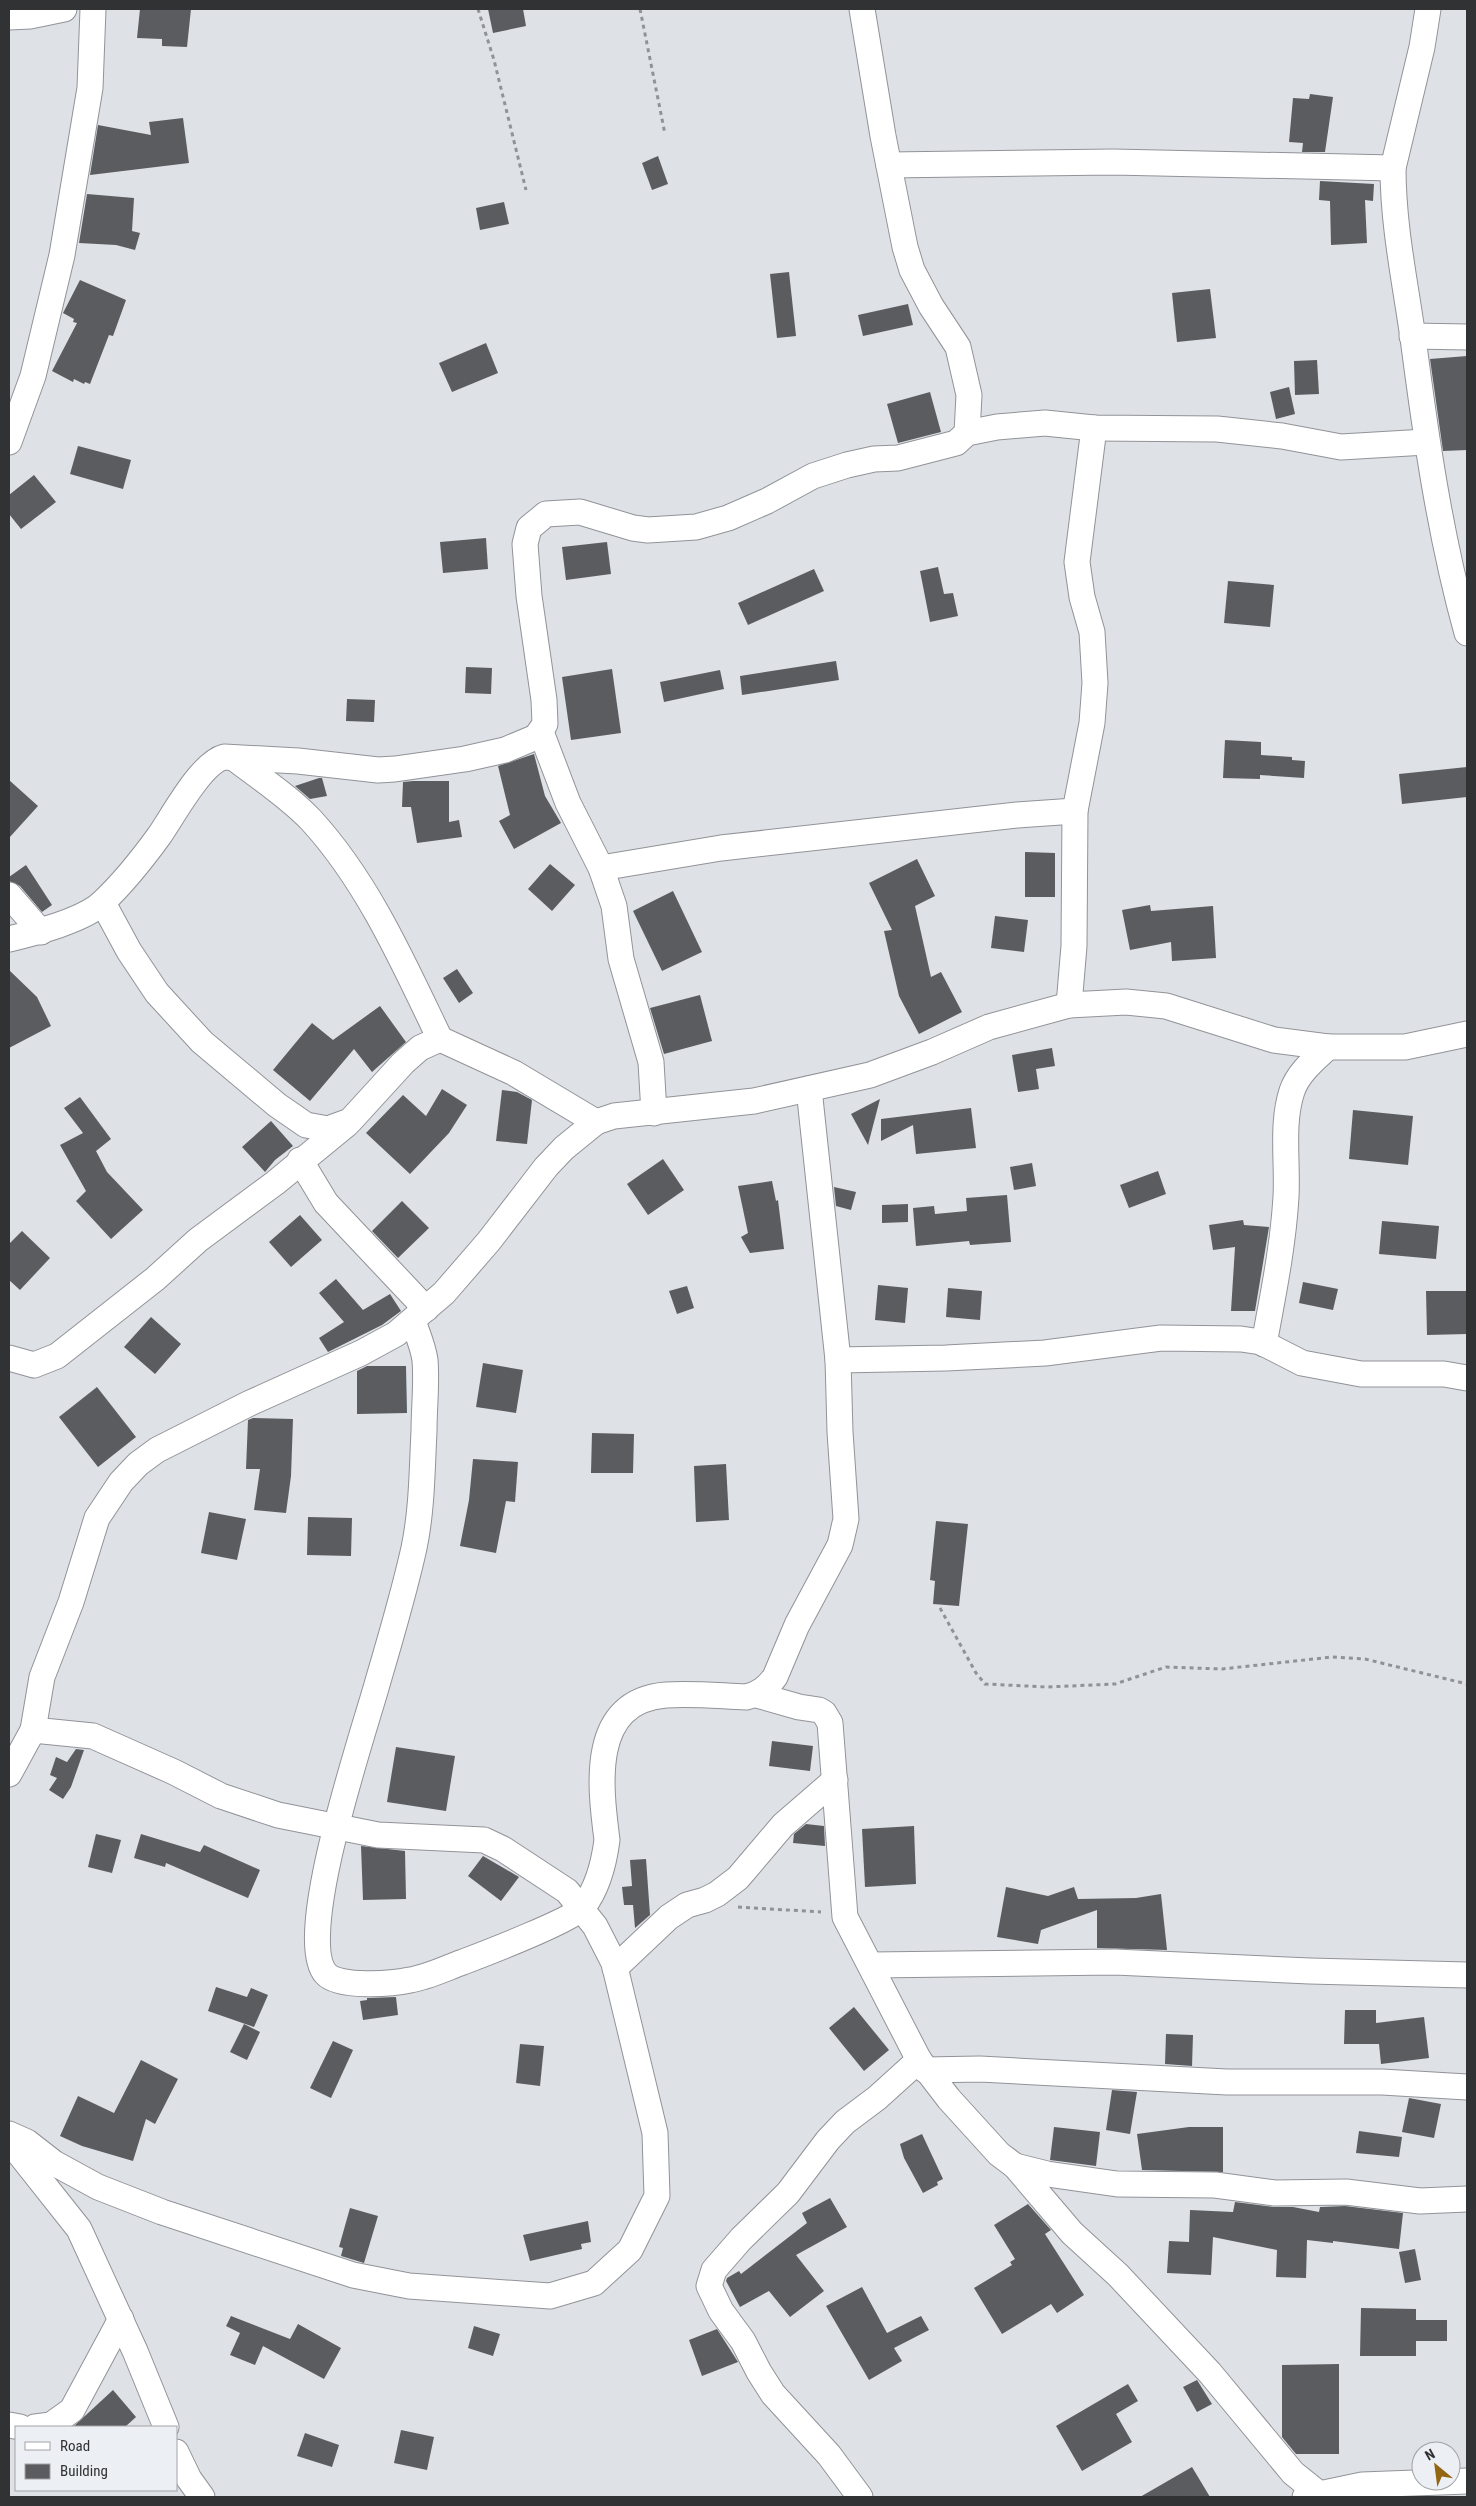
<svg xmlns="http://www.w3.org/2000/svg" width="1476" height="2506" font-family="'Roboto Condensed',sans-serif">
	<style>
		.building { fill: #5a5c60 }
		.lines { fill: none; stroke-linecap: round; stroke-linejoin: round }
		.minor-casing { stroke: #919398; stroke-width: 27 }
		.path { stroke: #909396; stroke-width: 3; stroke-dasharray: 4 4; stroke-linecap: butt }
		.minor { stroke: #fff; stroke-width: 25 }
	</style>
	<rect width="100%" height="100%" fill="#dee1e6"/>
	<g class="building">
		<path d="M140,9H191L187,47L162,46V39L137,38Z"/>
		<path d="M488,9H523L526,26L493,33Z"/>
		<path d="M1310,94L1333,97L1325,152H1302L1303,143L1289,142L1293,98L1309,99Z"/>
		<path d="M183,118L189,163L90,175L98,125L151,135L149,122Z"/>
		<path d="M658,156L668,184L652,190L642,163Z"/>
		<path d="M1320,181L1374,184L1373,201L1365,200L1367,243L1331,245L1330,201L1319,200Z"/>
		<path d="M87,194L134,198L132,231L140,233L135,250L116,245L79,243Z"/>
		<path d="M504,202L509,224L480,230L476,208Z"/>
		<path d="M789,272L796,336L777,338L770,274Z"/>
		<path d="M80,280L126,300L113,336L109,335L90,384L85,382L84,384L74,379L73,382L52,371L77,323L73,322L74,319L63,313Z"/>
		<path d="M1210,289L1216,338L1177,342L1172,293Z"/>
		<path d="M908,304L913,325L863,336L858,315Z"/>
		<path d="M486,343L498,373L452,392L439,363Z"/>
		<path d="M1467,356V450L1443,451L1430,359Z"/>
		<path d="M1317,360L1319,394L1295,395L1294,361Z"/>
		<path d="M1289,387L1295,414L1276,419L1270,392Z"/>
		<path d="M930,392L941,432L898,443L887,404Z"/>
		<path d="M78,446L131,460L123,489L70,474Z"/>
		<path d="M34,475L56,502L21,529L9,514V495Z"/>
		<path d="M486,538L488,569L443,573L440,542Z"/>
		<path d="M607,542L611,574L566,580L562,547Z"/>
		<path d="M938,567L944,594L953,593L958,616L930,622L920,571Z"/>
		<path d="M814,569L824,591L748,625L738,603Z"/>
		<path d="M1228,581L1274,585L1270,627L1224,623Z"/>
		<path d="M836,661L839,680L742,695L740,676Z"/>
		<path d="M466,667L492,668L491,694L465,693Z"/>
		<path d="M612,669L621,733L571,740L562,677Z"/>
		<path d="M720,670L724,689L664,702L660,682Z"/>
		<path d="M347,699L375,700L374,722L346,721Z"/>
		<path d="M1225,740L1261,742V755L1292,757V760L1305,761L1304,778L1260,775V779L1223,778Z"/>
		<path d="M534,754L545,796L561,823L514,849L499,821L510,815L498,766Z"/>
		<path d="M1467,767V797L1402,804L1399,774Z"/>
		<path d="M319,778H322L327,796L310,799L295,786Z"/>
		<path d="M9,780L38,806L9,838Z"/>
		<path d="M413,781H449V822L459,820L462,837L417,843L411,807H402L403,782Z"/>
		<path d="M1025,852L1055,853V897H1025Z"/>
		<path d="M917,859L935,896L915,906L931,977L941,972L962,1012L919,1034L899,996L884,931L892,930L869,883Z"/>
		<path d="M550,864L575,885L552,911L528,889Z"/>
		<path d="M26,865L52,905L42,912L20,886L9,881V877Z"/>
		<path d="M673,891L702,952L662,971L633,911Z"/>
		<path d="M1150,905L1151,911L1213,906L1216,958L1172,961L1171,942L1130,950L1122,910Z"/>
		<path d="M995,916L1028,920L1024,952L991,948Z"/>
		<path d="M457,969L473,993L459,1003L443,978Z"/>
		<path d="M9,970L37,997L51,1026L9,1048Z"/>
		<path d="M700,995L712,1041L664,1054L650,1008Z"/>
		<path d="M380,1006L406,1042L372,1072L354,1049L310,1101L273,1070L312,1023L333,1040Z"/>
		<path d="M1052,1048L1055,1066L1036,1069L1039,1089L1018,1092L1012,1055Z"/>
		<path d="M442,1089L467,1105L449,1133L410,1174L366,1133L403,1095L426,1116Z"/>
		<path d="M502,1090L517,1092L532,1100L527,1144L496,1141Z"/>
		<path d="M80,1097L111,1139L96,1151L107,1172L143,1210L111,1239L76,1201L86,1191L60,1145L83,1133L64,1108Z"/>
		<path d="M880,1099L868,1145L851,1114Z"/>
		<path d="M971,1108L976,1148L916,1154L913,1125L881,1141V1119Z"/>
		<path d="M1353,1110L1413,1116L1408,1165L1349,1159Z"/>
		<path d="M271,1121L293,1146L275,1160L265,1172L242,1147Z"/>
		<path d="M663,1159L684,1190L648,1215L627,1184Z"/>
		<path d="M1032,1163L1036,1186L1014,1190L1010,1167Z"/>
		<path d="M1158,1171L1166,1194L1129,1208L1120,1185Z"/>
		<path d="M772,1181L776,1201L778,1200L784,1249L750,1253L741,1237L748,1233L738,1186Z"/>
		<path d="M834,1187L856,1192L851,1210L836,1206Z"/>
		<path d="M1007,1195L1011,1242L970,1245L969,1241L916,1246L913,1208L934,1206L935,1214L967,1211L966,1198Z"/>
		<path d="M402,1201L429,1228L398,1258L372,1231Z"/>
		<path d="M908,1204V1222L882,1223V1205Z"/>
		<path d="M300,1215L322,1240L291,1267L269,1242Z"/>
		<path d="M1243,1220L1244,1225L1269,1227L1255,1311H1231L1235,1247L1213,1250L1209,1225Z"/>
		<path d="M1382,1221L1439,1226L1436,1259L1379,1254Z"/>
		<path d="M22,1231L50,1258L20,1290L9,1280V1244Z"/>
		<path d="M336,1279L363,1310L390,1294L401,1311L382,1325L328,1352L319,1338L344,1322L319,1293Z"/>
		<path d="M1303,1282L1338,1289L1333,1310L1299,1303Z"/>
		<path d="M878,1285L908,1288L905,1323L875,1320Z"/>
		<path d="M687,1286L694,1308L677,1314L669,1291Z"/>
		<path d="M948,1288L982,1291L980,1320L946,1317Z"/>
		<path d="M1426,1291H1467V1334L1427,1335Z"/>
		<path d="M151,1317L181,1344L155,1374L124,1347Z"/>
		<path d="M483,1363L523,1370L516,1413L476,1407Z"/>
		<path d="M367,1366H406L407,1413L357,1414V1371Z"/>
		<path d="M97,1387L136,1437L98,1467L59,1417Z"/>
		<path d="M253,1418L293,1419L291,1476L286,1513L254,1510L260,1469H246L248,1420Z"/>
		<path d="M592,1433L634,1434L633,1473H591Z"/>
		<path d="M473,1459L518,1462L515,1502L506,1501L496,1553L460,1546L469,1500Z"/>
		<path d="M726,1464L729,1520L696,1522L694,1466Z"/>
		<path d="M209,1512L246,1519L237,1560L201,1553Z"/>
		<path d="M308,1517L352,1518L351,1556L307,1555Z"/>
		<path d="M936,1521L968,1524L959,1606L933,1604L935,1581L930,1580Z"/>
		<path d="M772,1741L813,1746L810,1771L769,1766Z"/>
		<path d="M396,1747L455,1756L446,1811L387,1802Z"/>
		<path d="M76,1749L84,1750L71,1787L63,1799L49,1790L57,1778L50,1775L56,1757L67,1762Z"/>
		<path d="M806,1824L824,1826L825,1846L793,1843L794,1834Z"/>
		<path d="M914,1826L916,1884L865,1887L862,1829Z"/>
		<path d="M96,1834L121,1840L112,1873L88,1867Z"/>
		<path d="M141,1834L200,1852L204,1845L260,1870L248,1898L166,1863L165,1867L134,1858Z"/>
		<path d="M361,1846L405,1851L406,1899L363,1900Z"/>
		<path d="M483,1856L519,1877L501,1901L468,1876Z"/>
		<path d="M646,1859L650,1915L635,1928L633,1905H624L622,1887L632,1886L630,1860Z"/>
		<path d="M1006,1887L1048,1896L1074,1887L1078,1899L1136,1898L1161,1894L1167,1950L1097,1948V1910L1041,1930L1038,1944L997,1937Z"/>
		<path d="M216,1987L247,1997L251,1988L268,1995L254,2027L208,2011Z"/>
		<path d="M396,1997L398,2015L363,2020L360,2001L367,2000V1998Z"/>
		<path d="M854,2007L889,2050L864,2071L829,2028Z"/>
		<path d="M1345,2010H1376V2023L1424,2017L1429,2058L1381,2064L1379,2044H1344Z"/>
		<path d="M244,2024L260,2032L247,2060L230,2052Z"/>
		<path d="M1166,2034L1193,2035L1192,2066L1165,2064Z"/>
		<path d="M333,2041L353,2050L331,2098L310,2088Z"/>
		<path d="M520,2044L544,2046L540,2086L516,2083Z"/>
		<path d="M141,2060L178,2079L155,2124L146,2119L133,2161L82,2146L60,2136L78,2096L114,2113Z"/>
		<path d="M1112,2090L1137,2092L1130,2134L1106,2130Z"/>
		<path d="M1409,2098L1441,2104L1434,2138L1402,2132Z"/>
		<path d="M1054,2127L1100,2132L1096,2166L1050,2160Z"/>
		<path d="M1189,2127H1223V2172L1142,2170L1137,2134Z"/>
		<path d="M1359,2131L1402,2137L1399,2157L1356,2153Z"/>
		<path d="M922,2134L943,2179L937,2182L938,2185L923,2193L904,2158L900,2144Z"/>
		<path d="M830,2198L847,2227L796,2255L824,2291L790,2317L769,2291L740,2307L726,2281L727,2278L739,2271L741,2274L807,2223L802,2213Z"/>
		<path d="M1235,2202L1273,2207H1293L1319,2212L1320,2207L1345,2206L1403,2213L1399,2249L1333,2241V2243L1307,2240L1306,2278L1276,2277L1277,2250L1213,2237L1211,2275L1167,2273L1169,2241L1189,2242L1190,2210L1233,2212Z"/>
		<path d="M1028,2204L1051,2230L1045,2234L1084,2295L1057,2313L1051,2304L1002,2334L974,2288L1012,2265L1010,2262L1015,2259L994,2225Z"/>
		<path d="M350,2208L378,2216L364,2263L341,2256L343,2248L339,2247Z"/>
		<path d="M588,2221L591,2242L581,2244L582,2249L530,2261L523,2235Z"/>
		<path d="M1415,2249L1421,2280L1405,2283L1399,2252Z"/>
		<path d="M862,2287L887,2333L921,2316L929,2330L894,2348L902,2361L869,2380L826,2306Z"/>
		<path d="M1361,2308L1416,2309V2320H1447V2341H1416V2356H1360Z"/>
		<path d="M231,2316L290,2339L298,2324L341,2348L324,2379L263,2346L255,2365L230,2355L240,2333L226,2326Z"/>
		<path d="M474,2326L500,2334L493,2356L468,2348Z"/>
		<path d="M717,2329L738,2362L702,2376L689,2340Z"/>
		<path d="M1339,2364V2454H1296L1282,2437V2365Z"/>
		<path d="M1197,2380L1212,2404L1197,2412L1183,2387Z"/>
		<path d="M1128,2384L1138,2401L1116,2414L1132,2442L1082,2471L1056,2426Z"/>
		<path d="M113,2390L136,2417L125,2427H73Z"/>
		<path d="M401,2430L434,2437L427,2470L394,2463Z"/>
		<path d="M305,2433L339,2445L332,2467L297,2456Z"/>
		<path d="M1192,2467L1210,2497H1140Z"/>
	</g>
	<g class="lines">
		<defs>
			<g id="minor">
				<path d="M862,9L883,136L905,247L912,270L931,306L958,347L969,395L967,433"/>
				<path d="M1428,9L1422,47L1393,168C1393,226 1405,281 1413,338C1426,438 1440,536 1467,633"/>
				<path d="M9,17L30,16L64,9"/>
				<path d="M889,165L1113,162L1393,168"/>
				<path d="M1412,336L1467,337"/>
				<path d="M9,442L33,376L62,255L90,88L93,9"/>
				<path d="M541,732L568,803L601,868L614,906L621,959L651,1062L654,1113"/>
				<path d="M234,758C260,778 288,796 311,820C368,882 404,964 440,1039"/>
				<path d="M601,868L721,848L1017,815L1075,811"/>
				<path d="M9,895L41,932"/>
				<path d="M103,903L129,951L157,993L202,1042L277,1105L306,1125L328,1129L350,1121L403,1063L420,1048L440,1039L514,1073L596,1122"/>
				<path d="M9,939C34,933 86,920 104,901C124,882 143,858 159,836C173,816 201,763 224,757L298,761L378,770L395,769L465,759L505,750L536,737L545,724L544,700L529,596L525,544L529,528L546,514L580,512L633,528L648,530L696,527L728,518L767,501L813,476L847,465L874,459L898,458L956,443L967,433L997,427L1045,423L1094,428L1217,429L1282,436L1341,447L1426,442"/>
				<path d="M1069,1005L1074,946L1075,811L1092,723L1095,683L1092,632L1082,597L1077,562L1094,428"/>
				<path d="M300,1160L326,1203L426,1309"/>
				<path d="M413,1321C417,1333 423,1346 425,1360C427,1383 424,1408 424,1431C422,1470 422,1510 414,1548C404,1593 391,1637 378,1681C365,1729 293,1938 326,1974C339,1988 392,1984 410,1980C428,1977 446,1968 463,1962C484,1954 573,1920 583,1907C598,1888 604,1863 607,1840C600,1786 589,1701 666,1695C692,1693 720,1696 746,1697C759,1694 767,1688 775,1677L797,1625L840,1545L846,1519L840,1432L838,1360L809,1089"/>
				<path d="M1264,1344C1273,1295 1283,1247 1286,1197C1288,1163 1281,1124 1292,1091C1298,1073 1314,1060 1328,1047"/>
				<path d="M9,1358L34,1365L57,1356L155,1279L198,1240L275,1183L347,1124"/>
				<path d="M838,1360L946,1358L1045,1353L1161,1338L1241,1339L1261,1342L1302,1363L1361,1374H1444L1467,1378"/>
				<path d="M757,1695L799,1707L819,1710L824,1713L830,1723L845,1917L919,2060L949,2099L999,2154L1015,2166L1072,2233L1118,2275L1210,2373L1293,2473L1318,2493"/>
				<path d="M9,1774L33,1730L42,1677L71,1602L97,1518L121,1482L138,1464L157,1450L248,1404L361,1353L396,1334L444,1293L489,1241L546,1167L564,1148L596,1122L614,1116L754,1101L870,1075L932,1052L989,1027L1069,1005L1126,1002L1166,1006L1274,1040L1328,1047H1405L1467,1034"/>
				<path d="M871,1965L1115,1962L1310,1971L1467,1975"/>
				<path d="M615,1968L669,1917L687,1905L705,1900L717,1894L738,1878L783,1825L835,1780"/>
				<path d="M925,2070L980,2069L1227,2082H1382L1467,2087"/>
				<path d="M9,2134L27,2142L54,2163L98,2187L162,2212L353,2275L409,2286L550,2296L594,2283L630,2250L657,2196L655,2133L614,1963L595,1926L567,1891L503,1849L484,1840L378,1835L278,1815L221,1796L174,1772L93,1736L33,1730"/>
				<path d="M10,2142L79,2229L135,2351L166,2427"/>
				<path d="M1015,2166L1047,2174L1117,2184L1215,2185L1275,2193L1346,2192L1420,2201L1467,2199"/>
				<path d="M9,2425L20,2427"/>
				<path d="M35,2427L51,2425L72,2410L121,2319"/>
				<path d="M176,2452L189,2479L202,2497"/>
				<path d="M860,2497L829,2455L773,2394L759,2372L743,2341L721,2311L709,2286L714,2270L741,2239L788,2193L828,2140L845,2122L877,2098L919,2060"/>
				<path d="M1305,2497L1362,2485L1467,2481"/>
			</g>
		</defs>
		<use href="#minor" class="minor-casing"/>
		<g class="path">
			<path d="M478,9L494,60L526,190"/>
			<path d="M640,9L665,134"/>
			<path d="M940,1608L976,1673L985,1684L1047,1687L1115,1684L1166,1667L1222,1669L1332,1657L1365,1659L1467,1684"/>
			<path d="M738,1907L821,1912"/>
		</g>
		<use href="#minor" class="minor"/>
	</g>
	<rect width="1476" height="2506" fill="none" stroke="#303233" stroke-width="20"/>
	<rect x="15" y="2426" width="162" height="65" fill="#eceff3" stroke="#a1a3a6"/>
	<rect x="25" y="2442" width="25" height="8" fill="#ffffff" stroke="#a1a3a6"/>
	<text x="60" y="2451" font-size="15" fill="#303233">Road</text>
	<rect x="25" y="2464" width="25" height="15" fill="#5a5c60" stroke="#a1a3a6"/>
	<text x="60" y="2476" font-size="15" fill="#303233">Building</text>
	<g transform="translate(1436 2466) rotate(331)"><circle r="24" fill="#eceff3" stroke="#a1a3a6"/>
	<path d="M0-4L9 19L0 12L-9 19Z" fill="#946614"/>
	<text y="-8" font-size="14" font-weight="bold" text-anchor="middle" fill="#303233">N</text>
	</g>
</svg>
